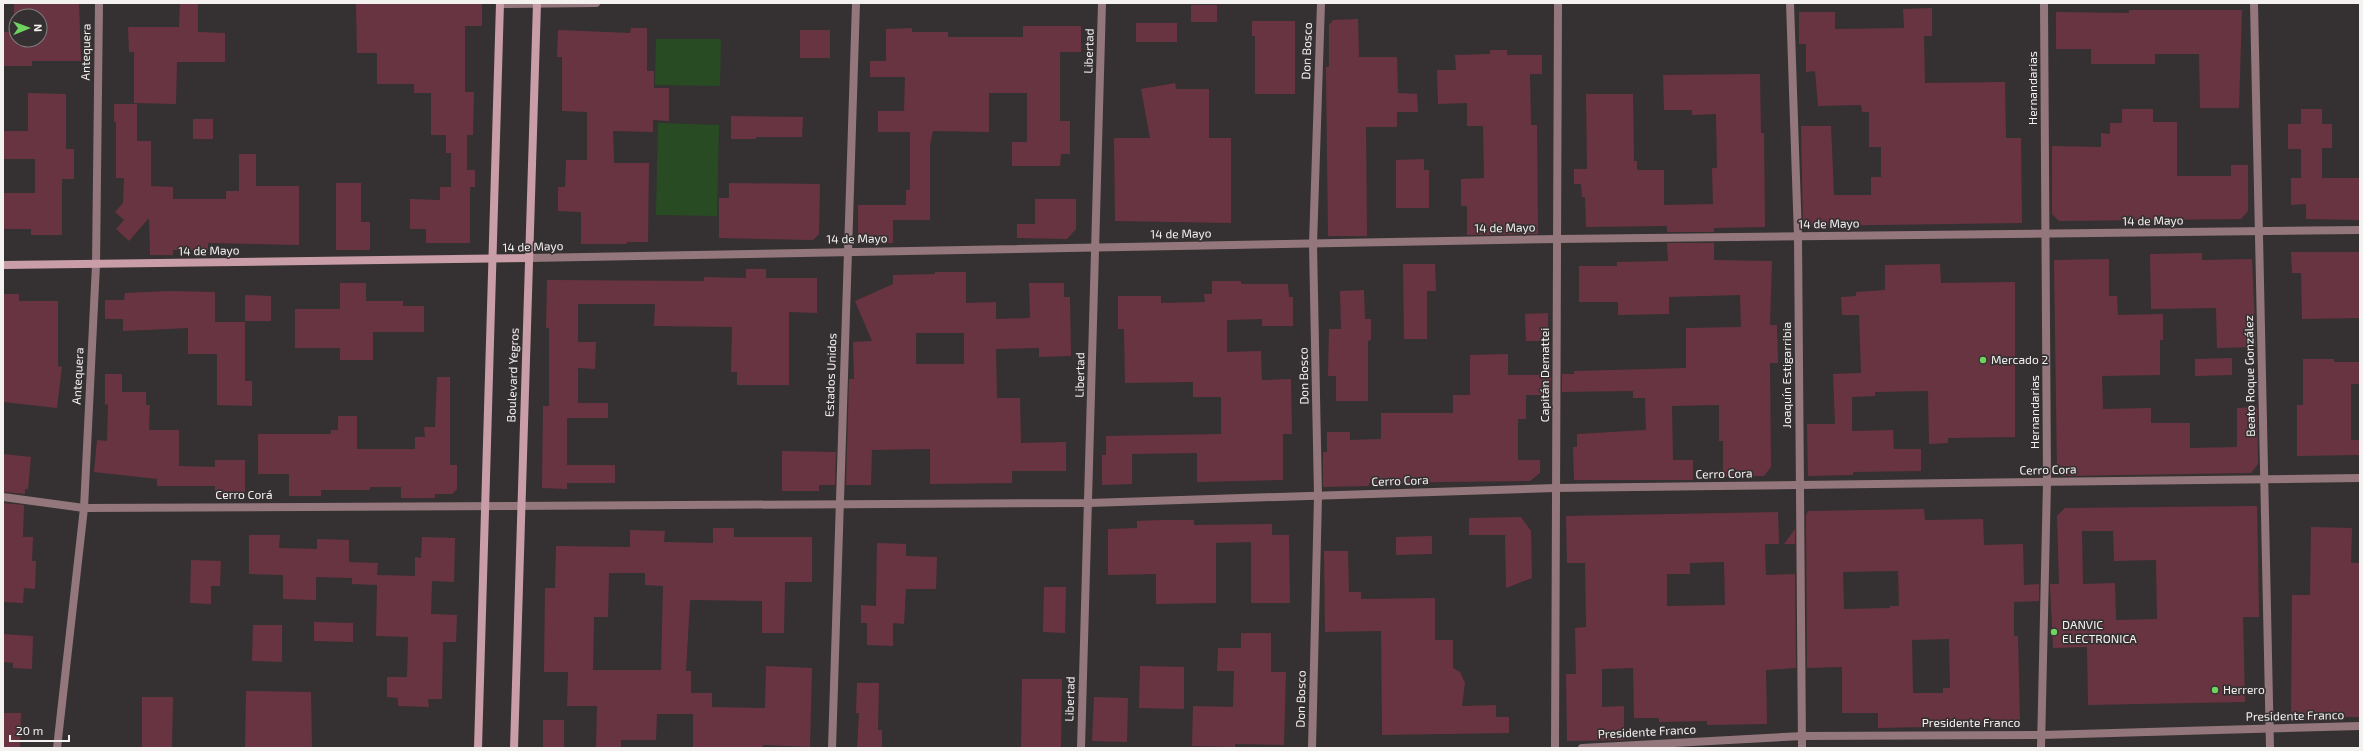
<svg xmlns="http://www.w3.org/2000/svg" width="2363" height="751" font-family="'Exo 2',sans-serif">
	<style>
		.green { fill: #294b24 }
		.building { fill: #693442; fill-rule: evenodd }
		.lines { fill: none; stroke-linecap: round; stroke-linejoin: round }
		.street { stroke: #93777d; stroke-width: 8 }
		.secondary { stroke: #ca9ea8; stroke-width: 8 }
		.poi-dot { fill: #6fd360; stroke: #353031; stroke-width: 1.5 }
		.labels { text-anchor: middle; stroke-width: 3.5; stroke-linejoin: round; paint-order: stroke }
		.street-label { font-size: 12px; fill: #f4f1f1; stroke: #353031 }
		.poi-label { font-size: 12px; fill: #f4f1f1; stroke: #353031; text-anchor: start }
	</style>
	<rect width="100%" height="100%" fill="#353031"/>
	<g class="green">
		<path d="M656,39H721L720,86L655,85Z"/>
		<path d="M658,123L719,125L717,216L656,215Z"/>
	</g>
	<g class="building">
		<path d="M14,3H79L81,61H32V66H3V32H14ZM16,16H40V40H16Z"/>
		<path d="M180,3H198V32L225,33V62H177L176,104L134,103V52H129L128,27H179Z"/>
		<path d="M356,3H482V26H465V92H474L473,135H467V170H475V187H470V243H426V229H410V199L440,200V187H451V153H446V135H431V93H414V84H377V53H357Z"/>
		<rect x="1191" y="5" width="26" height="17"/>
		<path d="M1932,8V36H1924L1925,83L2005,82L2006,138H2021L2022,223L1803,226L1801,126H1831L1834,195H1871V177H1881V147H1869V112H1862L1861,105L1818,106L1815,71L1806,72V44H1799V12H1835V29L1904,28L1903,9Z"/>
		<path d="M2129,10H2242L2239,108H2200L2199,54H2155V64H2091V49H2056V12L2129,13Z"/>
		<path d="M1358,19L1359,57H1397L1398,93L1417,94L1418,112H1397V127H1366L1367,236H1328L1326,67H1329V25L1333,20Z"/>
		<path d="M1252,21H1295V94H1255V36H1252Z"/>
		<rect x="1136" y="23" width="41" height="19"/>
		<path d="M1023,26H1081V52H1060V121H1070V154H1061L1060,166H1012V142H1027V93H989V132L933,131L930,145V220H893V243L858,244V205H906V190H910V132H878V111H904L905,77H870V61H886V29L912,28V32H948V37H1023Z"/>
		<path d="M631,28H647V71H654V88H669V121L653,120V132L613,131L614,163H649L648,242H627V244H581V212L558,211V187H565L566,160H587V112L562,111V57H557L558,30L630,33Z"/>
		<rect x="800" y="30" width="30" height="28"/>
		<path d="M1490,50H1507V55H1542V74H1530L1531,125H1537L1538,234L1467,235V206H1461V179L1484,178L1483,126H1467V103L1438,104L1437,70H1456L1455,55L1490,54Z"/>
		<path d="M1760,74L1761,133H1764L1765,227L1714,228V232H1667V226L1586,227L1585,197H1582L1581,184H1574V169H1587L1586,94H1633L1634,161H1637V170H1664V205L1713,204L1712,168H1717L1716,114L1692,115V110H1664L1663,75Z"/>
		<path d="M1175,83L1176,89H1209V138H1231V223L1115,221L1114,138H1150L1141,89Z"/>
		<path d="M28,93L66,94V149H74V179H62V235H31V229H3V193H35V159H3V131H28Z"/>
		<path d="M114,104H137V141H151V186L173,187V199H226V191H239V154H256V186H299V245L208,243V250H173V255H150L149,218L129,241L116,229L124,220L115,212L123,203L124,178H116V122H114Z"/>
		<path d="M2122,109H2153V122H2177V176H2231V165H2248V211L2241,219L2059,221L2052,214V146L2101,147V133L2110,134V123H2122Z"/>
		<path d="M2301,109H2322V124H2332V148H2322V178H2360V220L2306,219V204L2291,205V178H2301V149H2288V124H2301Z"/>
		<path d="M731,116L803,117L802,137H756V139H731Z"/>
		<rect x="193" y="119" width="20" height="20"/>
		<path d="M1424,159V170H1429V208H1396V160Z"/>
		<path d="M336,183H361V222H370V250H336Z"/>
		<path d="M729,183L820,184L819,234L813,240L719,238V198H729Z"/>
		<path d="M1035,199H1076V229L1067,239L1017,238V224H1035Z"/>
		<path d="M1667,243H1714V260L1772,261L1770,325H1777L1778,363H1770L1771,467L1764,476L1723,477V441H1719V405L1672,406L1673,460H1693V480H1574L1573,447H1577V434L1646,430L1645,398H1633V391L1562,392V374H1574V371L1686,368V328L1741,327L1740,295L1669,297V314L1618,315V302H1579V266H1617V262L1668,261Z"/>
		<path d="M2291,252H2360V318L2302,319L2301,273H2292Z"/>
		<path d="M2202,253V260L2252,259L2256,347L2217,348L2216,308L2151,309L2150,254Z"/>
		<path d="M2109,259V296H2117L2118,315L2163,314V340H2160V375L2102,376L2103,409L2151,408V423H2190V448L2237,447V408L2257,407L2258,464L2251,473L2062,476L2057,471L2054,260Z"/>
		<path d="M1403,264H1435L1436,291H1427V339H1404Z"/>
		<path d="M1940,264L1941,283L2015,282V437L1948,438V443L1929,444L1928,391L1875,392V396L1852,397V431L1893,430L1894,449H1921V471L1853,472V475L1808,476L1807,424H1835L1833,374L1861,373L1859,315H1842L1841,297L1856,296V292L1885,290V265Z"/>
		<path d="M746,269H766V278H817V313L789,312V385H737V372H731L732,327L654,326L655,304H578V342H596L595,369L578,368V403H608V418H567V465H615V483H567V489L542,488L543,406H549V328H546L547,280L704,281V277L746,278Z"/>
		<path d="M935,272H966V303L996,302V319L1030,318L1029,283H1064V297H1070L1071,356L1039,357V348L996,349L997,398H1020L1021,443L1066,442V471H1012V483L930,484V449L872,450L871,485H846L849,379H854L853,342L872,341L855,301L893,284V275L935,274ZM916,333H964V364H916Z"/>
		<path d="M1212,281H1241V284H1288L1289,297H1293V326H1262V319L1227,320V352L1261,351L1262,380L1291,379L1292,434H1283V480L1197,482V453L1132,454V484L1102,485V455H1106V436L1221,434V397H1193V382L1125,383L1124,329H1118V296H1161V303L1205,302L1204,294H1212Z"/>
		<path d="M340,283H366V301H403V306H424V332H373V360H340V348H295V309H340Z"/>
		<path d="M1364,290L1365,319H1371V340L1368,341V401H1336V376H1328L1329,329H1341L1340,291Z"/>
		<path d="M170,291L215,292V322H245V381H252V406L217,405V354H188V328L123,331V319H105V300H124L125,293Z"/>
		<path d="M3,294H19V301H58V366L62,367L57,408L3,402Z"/>
		<path d="M245,295L271,296V321H245Z"/>
		<path d="M1548,313V341H1526L1525,314Z"/>
		<path d="M1508,354V375H1551V392H1546V395H1526V419H1518V460H1540V473L1530,481L1369,483V486L1323,487V452H1327V432H1350V440L1381,439V413H1453V395H1470V355Z"/>
		<path d="M2232,358V375L2195,376V359Z"/>
		<path d="M2303,359H2334V362H2360V384H2351V440H2360V455L2297,456V405H2303Z"/>
		<path d="M105,374H122V392H146V405H150L149,430H179V466L215,467V460H245V496H215V486H157V479L94,472L97,440L107,441L108,404L105,405Z"/>
		<path d="M437,377H450V465H457V489L452,494H435V498H401V487H370V490H321V496H289V474H258V434H331V430H338V416H357V449H415V437H425L424,427H435Z"/>
		<path d="M782,451L836,452L835,485H819V491H782Z"/>
		<path d="M3,454L31,457L28,489H25V494L3,492Z"/>
		<path d="M3,503L24,505L23,537H33L32,561H36L35,589L24,588L23,603L3,602Z"/>
		<path d="M2257,506L2259,617H2243L2245,702L2088,705L2087,647L2053,648L2050,584H2059L2057,516L2065,508ZM2082,531H2113L2114,561L2156,560L2157,619L2116,620L2115,583L2083,584Z"/>
		<path d="M1924,509L1925,520L1983,519L1984,545L2023,544L2024,585L2039,584V601L2014,602V636H2018L2020,725L1878,728V713H1842V667L1807,668L1806,515L1808,511ZM1898,571L1899,606H1890V608L1844,609L1843,572ZM1949,639L1950,688H1943V693H1913L1912,640Z"/>
		<path d="M1778,512L1779,544H1765L1766,575L1795,574L1796,668L1766,670L1767,724L1707,725V721L1659,722V718H1634L1633,668L1602,669V707L1624,706V740L1567,741L1566,674H1576L1575,628L1586,627L1585,563H1567L1566,516ZM1724,562L1725,605L1667,606V574H1690V563Z"/>
		<path d="M1521,517L1531,531L1532,578L1506,588L1505,535H1469V518Z"/>
		<path d="M1162,520H1194V525L1272,524V535H1289L1290,603H1251V542L1216,543V603L1156,604V574L1108,575V529L1137,528V521Z"/>
		<path d="M2311,527L2352,528L2351,563H2360V717H2333L2334,721L2291,720L2292,595H2310Z"/>
		<path d="M713,528H734V537H812V582H785L784,633H762V601L690,600L686,671H691V693H712V707L765,708L766,666L812,668L810,747L763,745V748H693V714H657L656,740H621V748H596L597,706H567L568,672H544L545,588H555L556,546L630,547V530L665,531L664,542L713,543ZM609,573H645V585L663,586L661,670H593L594,617H608Z"/>
		<path d="M1795,529V544H1784Z"/>
		<path d="M249,535H280L279,548L317,549V539L349,540V562L378,563L377,575L415,576V557L421,558L422,537L455,538L454,582L432,581L431,614L457,615L456,642H443L442,699H428L429,707L398,706V698L387,697V677H407L408,637L376,636L377,585L352,584V578L316,577V600L283,599V575L249,574Z"/>
		<path d="M1432,536V554L1396,555V537Z"/>
		<path d="M877,543L906,544V556L937,557L936,589H906L904,624L893,623V646L867,645V623H861V605L876,606Z"/>
		<path d="M1324,551H1348L1349,592H1361V599L1435,598V640H1453V668L1460,672L1465,683L1462,706L1496,705V717H1509V733L1382,735L1381,631L1325,632Z"/>
		<path d="M191,560L221,561L220,586H211V604L190,603Z"/>
		<path d="M1044,587H1066L1065,633L1043,632Z"/>
		<path d="M314,622L353,623V642L314,641Z"/>
		<path d="M253,625H282V662L252,661Z"/>
		<path d="M1241,633H1271V672H1286L1284,745L1235,744V747L1192,746L1193,706L1233,707L1234,671H1217L1218,648H1241Z"/>
		<path d="M3,634L33,636L32,669L13,668V663L3,662Z"/>
		<path d="M1140,666L1184,667V709L1139,708Z"/>
		<path d="M1022,679H1062L1061,748H1021Z"/>
		<path d="M857,683H879L878,730H882V748H857L859,713H856Z"/>
		<path d="M246,691L311,692L312,748H245Z"/>
		<path d="M142,697H173L172,748H142Z"/>
		<path d="M1094,697L1128,698L1127,742L1092,741Z"/>
		<path d="M3,713H21L20,748H3Z"/>
		<rect x="543" y="720" width="21" height="28"/>
	</g>
	<g class="lines">
		<g class="street">
			<path d="M1790,3L1798,237L1802,748"/>
			<path d="M2254,3L2270,748"/>
			<path d="M500,4L596,3"/>
			<path d="M529,258L1557,239L2360,230"/>
			<path d="M3,497L84,508L1089,503L1556,488L2360,478"/>
			<path d="M57,748L84,508L96,265L99,3"/>
			<path d="M832,748L856,3"/>
			<path d="M1081,748L1102,3"/>
			<path d="M1312,748L1318,496L1313,244L1321,3"/>
			<path d="M1555,748L1558,3"/>
			<path d="M1582,748L1802,736L2042,735L2360,726"/>
			<path d="M2041,748L2047,482L2044,3"/>
		</g>
		<g class="secondary">
			<path d="M3,265L529,258"/>
			<path d="M478,748L500,3"/>
			<path d="M514,748L537,3"/>
		</g>
	</g>
	<g class="poi-dot">
		<circle cx="1983" cy="360" r="4"/>
		<circle cx="2054" cy="632" r="4"/>
		<circle cx="2215" cy="690" r="4"/>
	</g>
	<g class="labels">
		<g class="street-label">
			<text transform="translate(1089 51) rotate(-88)" y="4">Libertad</text>
			<text transform="translate(1307 51) rotate(-88)" y="4">Don Bosco</text>
			<text transform="translate(86 52) rotate(-89)" y="4">Antequera</text>
			<text transform="translate(2033 88) rotate(-90)" y="4">Hernandarias</text>
			<text transform="translate(2153 221) rotate(-1)" y="4">14 de Mayo</text>
			<text transform="translate(1829 224) rotate(-1)" y="4">14 de Mayo</text>
			<text transform="translate(1505 228) rotate(-1)" y="4">14 de Mayo</text>
			<text transform="translate(1181 234) rotate(-1)" y="4">14 de Mayo</text>
			<text transform="translate(857 239) rotate(-1)" y="4">14 de Mayo</text>
			<text transform="translate(533 247) rotate(-2)" y="4">14 de Mayo</text>
			<text transform="translate(209 251) rotate(-1)" y="4">14 de Mayo</text>
			<text transform="translate(513 375) rotate(-88)" y="4">Boulevard Yegros</text>
			<text transform="translate(831 375) rotate(-88)" y="4">Estados Unidos</text>
			<text transform="translate(1080 375) rotate(-89)" y="4">Libertad</text>
			<text transform="translate(1545 375) rotate(-90)" y="4">Capitán Demattei</text>
			<text transform="translate(1787 375) rotate(-90)" y="4">Joaquín Estigarribia</text>
			<text transform="translate(78 376) rotate(-87)" y="4">Antequera</text>
			<text transform="translate(1304 376) rotate(-91)" y="4">Don Bosco</text>
			<text transform="translate(2250 376) rotate(-91)" y="4">Beato Roque González</text>
			<text transform="translate(2035 412) rotate(-90)" y="4">Hernandarias</text>
			<text transform="translate(2048 470) rotate(-1)" y="4">Cerro Cora</text>
			<text transform="translate(1724 474) rotate(-1)" y="4">Cerro Cora</text>
			<text transform="translate(1400 481) rotate(-2)" y="4">Cerro Cora</text>
			<text x="244" y="499">Cerro Corá</text>
			<text transform="translate(1070 699) rotate(-88)" y="4">Libertad</text>
			<text transform="translate(1301 699) rotate(-89)" y="4">Don Bosco</text>
			<text transform="translate(2295 716) rotate(-1)" y="4">Presidente Franco</text>
			<text x="1971" y="727">Presidente Franco</text>
			<text transform="translate(1647 732) rotate(-3)" y="4">Presidente Franco</text>
		</g>
		<g class="poi-label">
			<text x="1991" y="364">Mercado 2</text>
			<text x="2062" y="629">DANVIC<tspan x="2062" dy="14">ELECTRONICA</tspan></text>
			<text x="2223" y="694">Herrero</text>
		</g>
	</g>
	<rect width="2363" height="751" fill="none" stroke="#f4f1f1" stroke-width="8"/>
	<g transform="translate(28 28) rotate(89)"><circle r="19" fill="#353031" stroke="#817d7e"/>
	<path d="M0-3L7 15L0 10L-7 15Z" fill="#6fd360"/>
	<text y="-6" font-size="11" font-weight="bold" text-anchor="middle" fill="#f4f1f1">N</text>
	</g>
	<path d="M10 735v6h59v-6" fill="none" stroke="#f4f1f1" stroke-width="2"/>
	<text x="16" y="735" font-size="12" fill="#f4f1f1" stroke="#353031" stroke-width="3" paint-order="stroke">20 m</text>
</svg>
